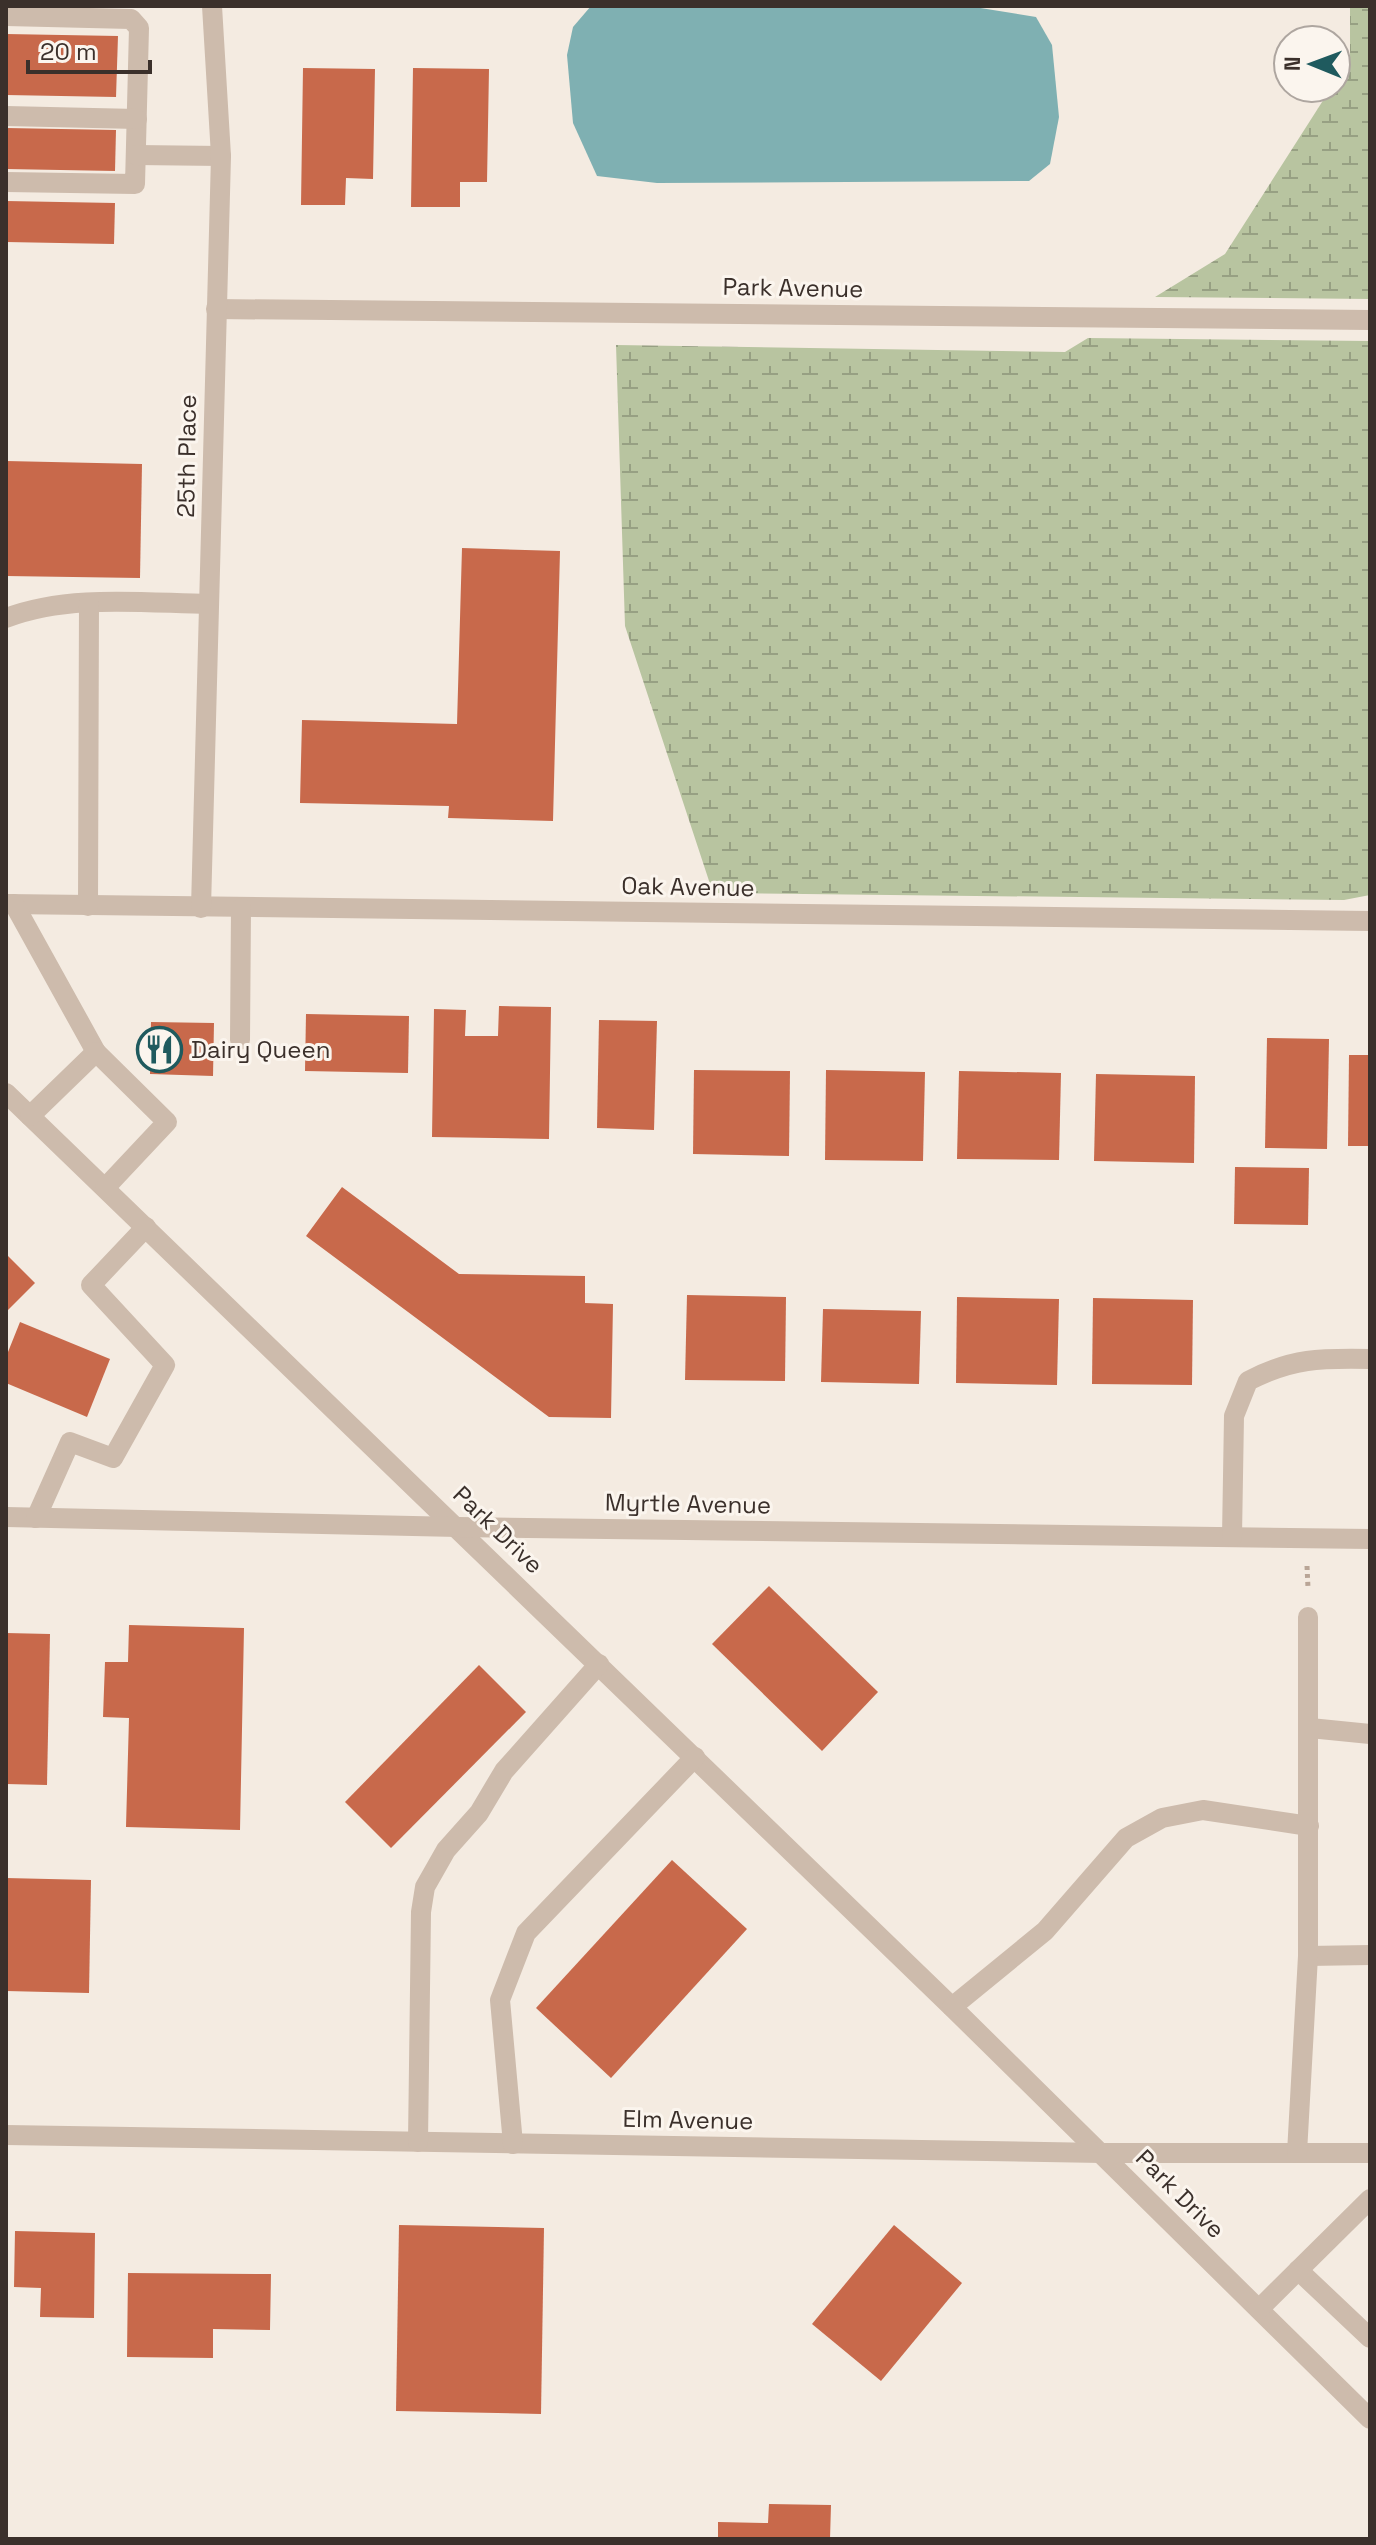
<svg xmlns="http://www.w3.org/2000/svg" width="1376" height="2545" font-family="'Space Grotesk',sans-serif">
	<style>
		.wetland { fill: url(#wetland-marsh) }
		.water { fill: #7fb0b2 }
		.building { fill: #c8694b }
		.lines { fill: none; stroke-linecap: round; stroke-linejoin: round }
		.path { stroke: #b9a596; stroke-width: 5; stroke-dasharray: 4 4; stroke-linecap: butt }
		.minor { stroke: #cdbbac; stroke-width: 20 }
		.labels { text-anchor: middle; stroke-width: 6; stroke-linejoin: round; paint-order: stroke }
		.street-label { font-size: 24px; fill: #3b302b; stroke: #fbf5ee }
		.poi-label { font-size: 24px; fill: #3b302b; stroke: #fbf5ee; text-anchor: start }
	</style>
	<defs>
		<pattern id="wetland-marsh" width="20" height="14" patternUnits="userSpaceOnUse" patternTransform="scale(2)"><rect width="20" height="14" fill="#b8c4a0"/><path d="M1 5h8M5 5V1M11 12h8M15 12V8" fill="none" stroke="#97a083"/></pattern>
	</defs>
	<rect width="100%" height="100%" fill="#f4ebe1"/>
	<g class="wetland">
		<path d="M1350,6H1370V299L1155,297L1225,254L1331,88H1336V80L1350,58Z"/>
		<path d="M1088,338L1370,341V895L1344,900L713,893L625,626L616,345L1065,352Z"/>
	</g>
	<path class="water" d="M591,6H968L1036,17L1052,45L1059,117L1050,164L1029,181L657,183L597,176L573,123L567,55L573,27Z"/>
	<g class="building">
		<path d="M6,34L118,36L116,97L6,95Z"/>
		<path d="M303,68L375,69L373,179L346,178L345,205H301Z"/>
		<path d="M413,68L489,69L487,182H460V207H411Z"/>
		<path d="M6,128L116,130L115,171L6,169Z"/>
		<path d="M6,201L115,203L114,244L6,242Z"/>
		<path d="M6,461L142,464L140,578L6,576Z"/>
		<path d="M462,548L560,551L553,821L448,818L449,806L300,803L302,720L457,724Z"/>
		<path d="M499,1006L551,1007L549,1139L432,1137L434,1009L466,1010L465,1036H498Z"/>
		<path d="M306,1014L409,1016L408,1073L305,1071Z"/>
		<path d="M599,1020L657,1021L654,1130L597,1128Z"/>
		<path d="M151,1022L214,1023L213,1076L150,1074Z"/>
		<path d="M1267,1038L1329,1039L1327,1149L1265,1148Z"/>
		<path d="M1349,1055H1370V1146H1348Z"/>
		<path d="M694,1070L790,1071L789,1156L693,1154Z"/>
		<path d="M826,1070L925,1072L923,1161L825,1160Z"/>
		<path d="M959,1071L1061,1073L1059,1160L957,1159Z"/>
		<path d="M1096,1074L1195,1076L1194,1163L1094,1161Z"/>
		<path d="M1235,1167L1309,1168L1308,1225L1234,1224Z"/>
		<path d="M342,1187L459,1274L585,1276V1303L613,1304L611,1418L549,1417L306,1236Z"/>
		<path d="M6,1254L35,1283L6,1312Z"/>
		<path d="M687,1295L786,1297L785,1381L685,1380Z"/>
		<path d="M957,1297L1059,1299L1057,1385L956,1383Z"/>
		<path d="M1093,1298L1193,1300L1192,1385L1092,1384Z"/>
		<path d="M823,1309L921,1311L919,1384L821,1382Z"/>
		<path d="M20,1322L110,1359L87,1417L6,1383V1357Z"/>
		<path d="M769,1586L878,1692L822,1751L712,1644Z"/>
		<path d="M129,1625L244,1628L240,1830L126,1827L129,1718L103,1717L105,1662H128Z"/>
		<path d="M6,1633L50,1634L47,1785L6,1784Z"/>
		<path d="M479,1665L526,1712L391,1848L345,1802Z"/>
		<path d="M672,1860L747,1929L611,2078L536,2008Z"/>
		<path d="M6,1878L91,1880L89,1993L6,1991Z"/>
		<path d="M399,2225L544,2228L541,2414L396,2411Z"/>
		<path d="M894,2225L962,2283L881,2381L812,2324Z"/>
		<path d="M15,2231L95,2233L94,2318L40,2317L41,2288L14,2287Z"/>
		<path d="M128,2273L271,2274L270,2330L213,2329V2358L127,2357Z"/>
		<path d="M769,2504L831,2505L830,2539H718V2522L768,2523Z"/>
	</g>
	<g class="lines">
		<path class="path" d="M1307,1566L1308,1588"/>
		<g class="minor">
			<path d="M6,16L131,19L139,28L135,184L6,182"/>
			<path d="M6,116L137,119"/>
			<path d="M136,155L221,156"/>
			<path d="M216,309L1370,320"/>
			<path d="M6,618C69,594 143,603 209,604"/>
			<path d="M6,904L1370,921"/>
			<path d="M14,904L96,1052"/>
			<path d="M88,906L89,603"/>
			<path d="M201,908L221,156L212,6"/>
			<path d="M240,1040L241,908"/>
			<path d="M6,1093L952,2007L1370,2419"/>
			<path d="M30,1116L96,1052L167,1122L105,1188"/>
			<path d="M6,1517L458,1527L1370,1539"/>
			<path d="M36,1518L70,1442L113,1458L165,1365L91,1285L146,1227"/>
			<path d="M1232,1537L1234,1416L1248,1381C1292,1358 1321,1358 1370,1359"/>
			<path d="M1310,1728L1370,1734"/>
			<path d="M1308,1956L1370,1955"/>
			<path d="M952,2007L1045,1931L1126,1838L1162,1818L1203,1810L1309,1826"/>
			<path d="M6,2135L1102,2153H1370"/>
			<path d="M418,2142L421,1912L425,1887L446,1850L479,1813L504,1771L599,1664"/>
			<path d="M513,2144L500,2000L526,1933L695,1757"/>
			<path d="M1297,2153L1308,1956V1617"/>
			<path d="M1298,2270L1370,2338"/>
			<path d="M1259,2309L1370,2199"/>
		</g>
	</g>
	<defs>
		<symbol id="restaurant-ring" viewBox="-11 -11 22 22"><circle r="9.5" fill="#fbf5ee" stroke="#1f5a5e" stroke-width="1.5"/><path d="M-5-6h1v4h1v-4h1v4h1v-4h1v5L-1.5 .5V6h-2V.5L-5-1ZM5-6V6H3V1.5H1.5Q1.5-4 5-6Z" fill="#1f5a5e"/></symbol>
	</defs>
	<g fill-rule="evenodd">
		<use href="#restaurant-ring" x="134" y="1024" width="51" height="51"/>
	</g>
	<g class="labels">
		<g class="street-label">
			<text transform="translate(793 288) rotate(1)" y="8">Park Avenue</text>
			<text transform="translate(187 456) rotate(-89)" y="8">25th Place</text>
			<text transform="translate(688 887) rotate(1)" y="8">Oak Avenue</text>
			<text transform="translate(688 1504) rotate(1)" y="8">Myrtle Avenue</text>
			<text transform="translate(498 1530) rotate(44)" y="8">Park Drive</text>
			<text transform="translate(688 2120) rotate(1)" y="8">Elm Avenue</text>
			<text transform="translate(1180 2194) rotate(45)" y="8">Park Drive</text>
		</g>
		<g class="poi-label">
			<text x="191" y="1058">Dairy Queen</text>
		</g>
	</g>
	<rect width="1376" height="2545" fill="none" stroke="#3b302b" stroke-width="16"/>
	<g transform="translate(1312 64) rotate(271)"><circle r="38" fill="#fbf5ee" stroke="#aea6a0" stroke-width="2"/>
	<path d="M0-6L14 30L0 20L-14 30Z" fill="#1f5a5e"/>
	<text y="-12" font-size="22" font-weight="bold" text-anchor="middle" fill="#3b302b">N</text>
	</g>
	<path d="M28 60v12h122v-12" fill="none" stroke="#3b302b" stroke-width="4"/>
	<text x="40" y="60" font-size="24" fill="#3b302b" stroke="#fbf5ee" stroke-width="6" paint-order="stroke">20 m</text>
</svg>
